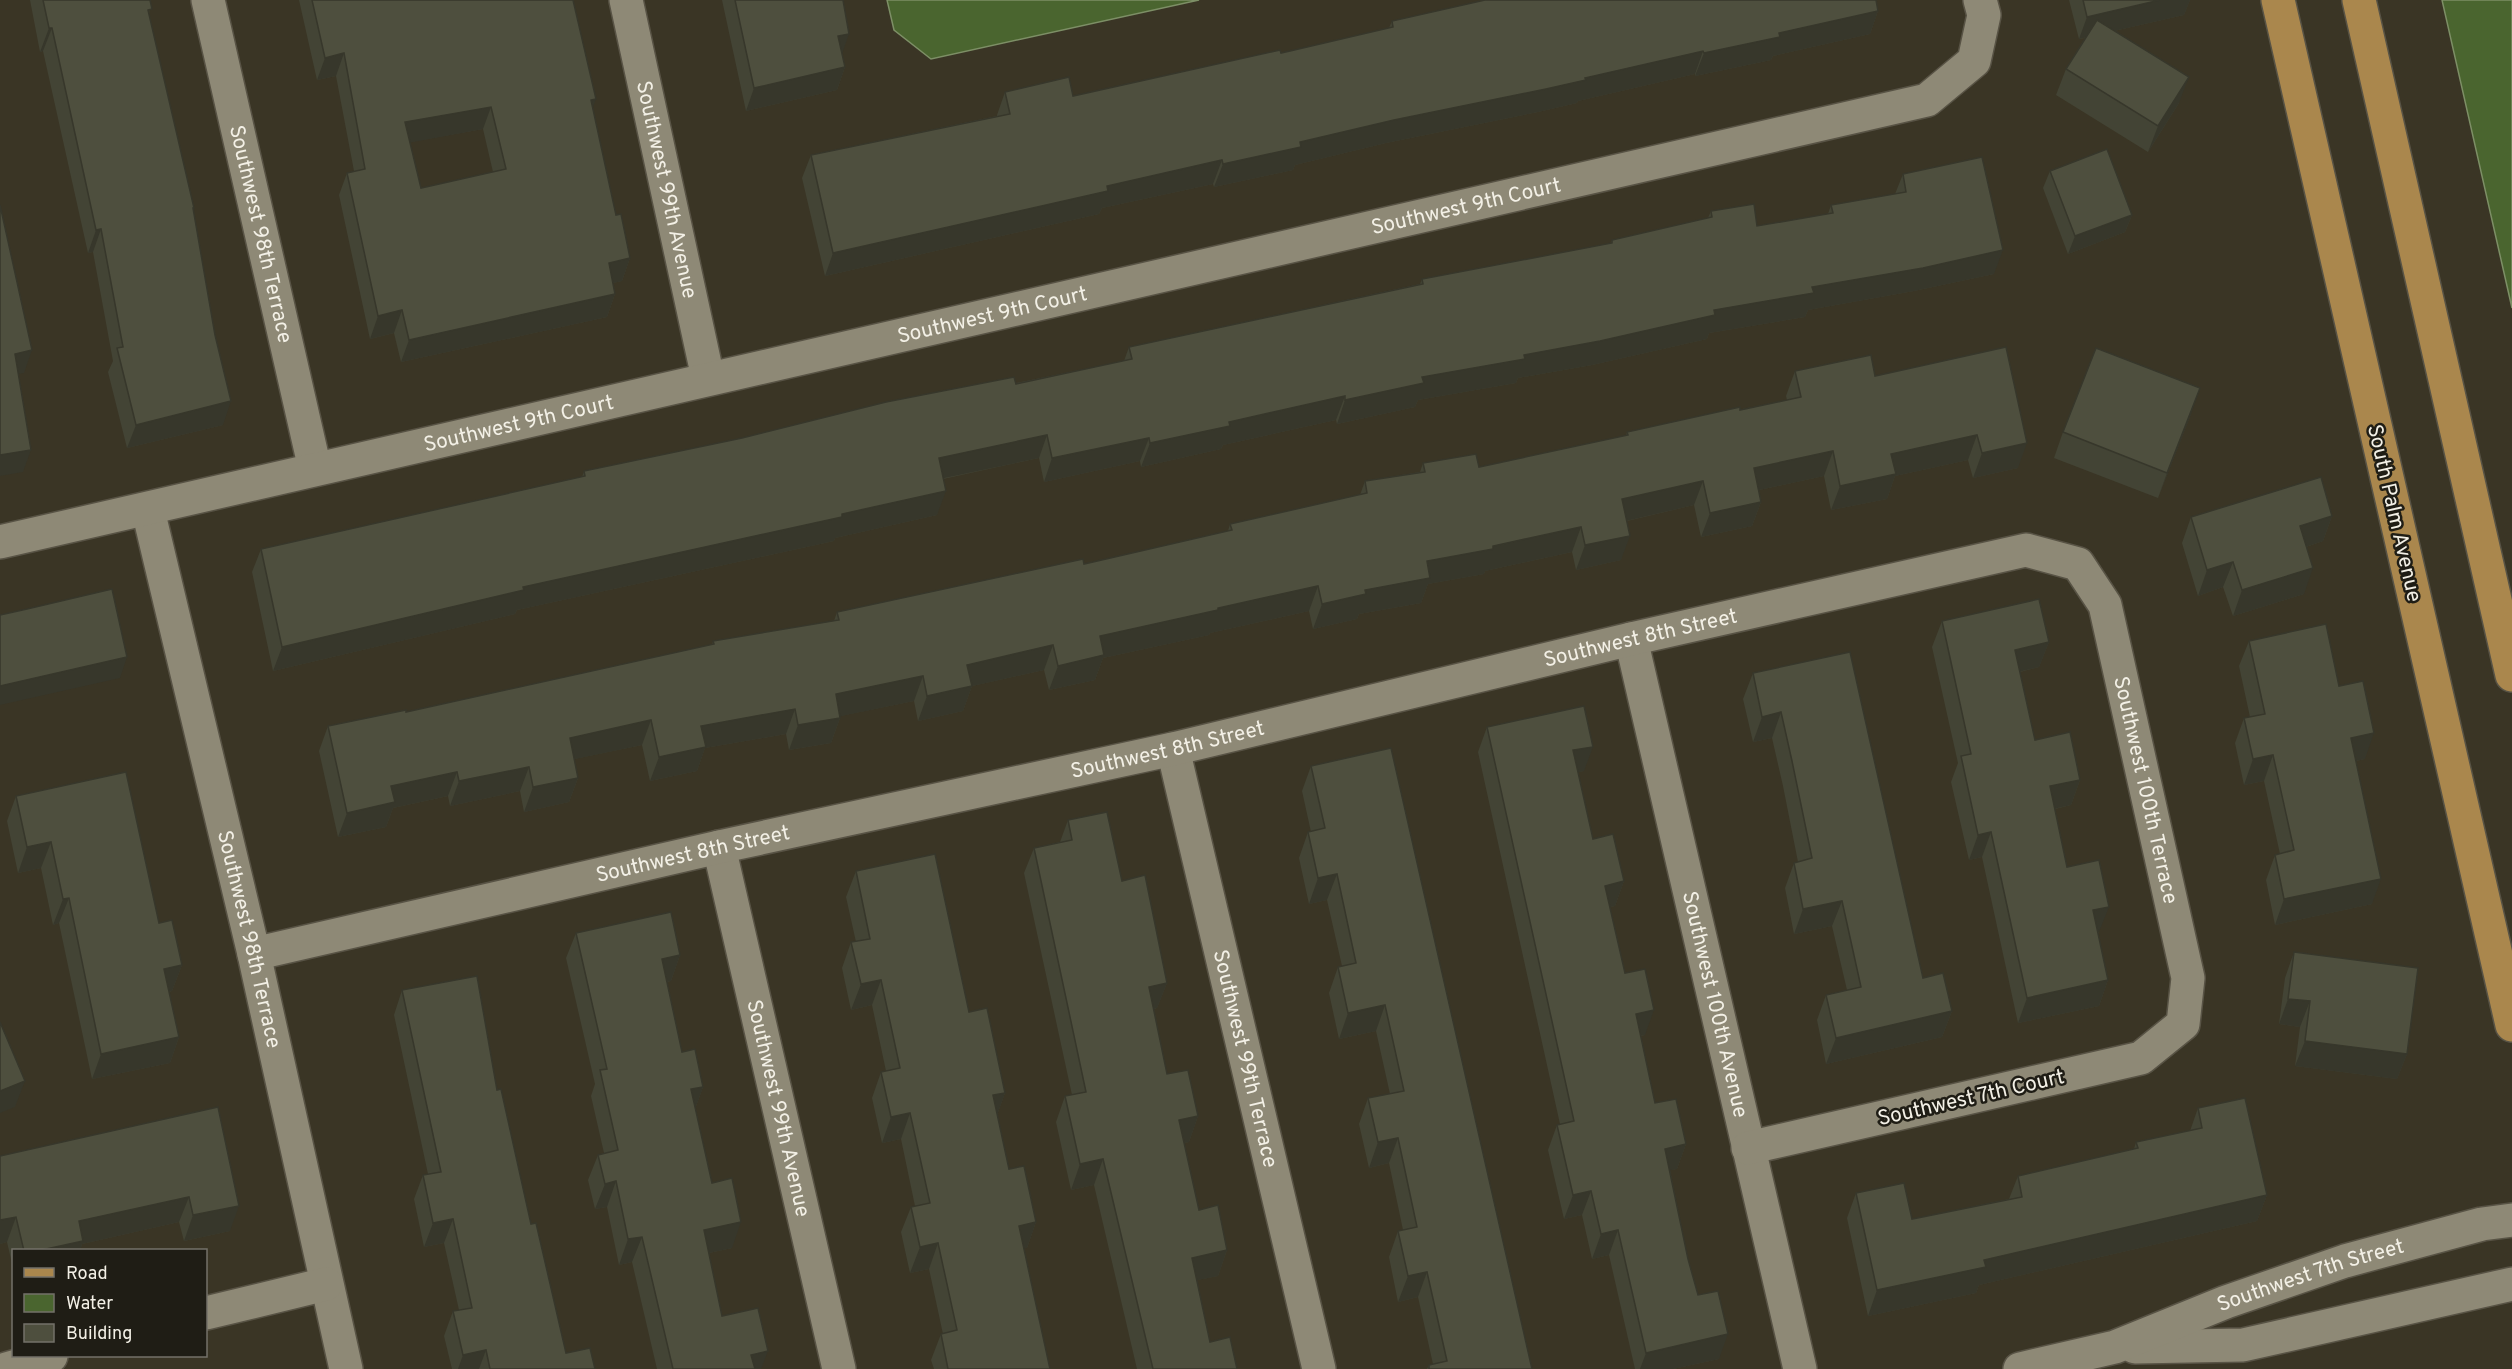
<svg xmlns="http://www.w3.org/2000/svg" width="2512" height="1369" font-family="Overpass,sans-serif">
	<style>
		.water { fill: #4a652f; stroke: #7d8f66; stroke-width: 1.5 }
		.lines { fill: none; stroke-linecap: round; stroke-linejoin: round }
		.minor-casing { stroke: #585345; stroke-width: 36 }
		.major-casing { stroke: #585345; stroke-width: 36 }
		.minor { stroke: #8e8976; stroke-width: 33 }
		.major { stroke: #aa874d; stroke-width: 33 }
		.wall { fill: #434435; fill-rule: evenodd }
		.shaded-wall { fill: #37372b }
		.building { fill: #4e4f3e; stroke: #37372b; stroke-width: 1.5; fill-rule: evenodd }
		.labels { text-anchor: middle; stroke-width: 5; stroke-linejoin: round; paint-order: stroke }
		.street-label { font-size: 21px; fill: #f3f0e6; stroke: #1f1d15 }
	</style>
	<rect width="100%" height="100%" fill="#3a3525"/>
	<g class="water">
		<path d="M887,0H1199L931,59L894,30Z"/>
		<path d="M2442,0H2512V308Z"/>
	</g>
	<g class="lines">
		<defs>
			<g id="minor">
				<path id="s1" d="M208,0L315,469"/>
				<path id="s2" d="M626,0L708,378"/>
				<path id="s3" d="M148,510L254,954L346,1369"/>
				<path id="s4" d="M0,542L1927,100L1974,61L1984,15L1980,0"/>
				<path id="s5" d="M1631,639L1800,1369"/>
				<path id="s6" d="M1173,749L1319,1369"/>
				<path id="s7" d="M719,847L839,1369"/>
				<path id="s8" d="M254,954L719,847L1173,749L1631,639L2026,550L2078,564L2105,605L2188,978L2183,1024L2141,1058L1748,1148"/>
				<path d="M206,1313L326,1284"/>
				<path d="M2135,1347L2243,1345L2512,1284"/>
				<path d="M6,1369L51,1356"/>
				<path id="s9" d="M2020,1369L2115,1347L2226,1302L2345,1261L2482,1224L2512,1220"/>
			</g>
			<g id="major">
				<path d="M2278,0L2512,1025"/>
				<path d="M2359,0L2512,675"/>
			</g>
		</defs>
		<use href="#minor" class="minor-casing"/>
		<use href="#major" class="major-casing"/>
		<use href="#minor" class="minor"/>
		<use href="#major" class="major"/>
	</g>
	<g class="wall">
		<path d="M30,0H150L149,17L194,208L193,212L223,425L127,448L108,372L113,361L93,252L88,253L43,51L40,52Z"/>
		<path d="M299,0H573L593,108L616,215L630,258L622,281L613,283L615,294L607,317L401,362L394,333L370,339L339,195L347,173L354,171L336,76L317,80ZM483,129L493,172L421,188L410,142Z"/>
		<path d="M722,0H843L842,54L845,67L837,90L746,111Z"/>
		<path d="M2069,0H2190L2184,15L2114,31L2179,103L2148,152L2056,95L2066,69L2085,38L2079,39Z"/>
		<path d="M1878,11L1870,34L1773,56L1771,60L1695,76V74L1578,101L1577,103L1538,112L1386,143L1295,165L1293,170L1214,187L1213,184L1102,208L1099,214L825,276L802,178L811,155L997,116V115L1005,92L1073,96L1281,53L1389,28L1392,21Z"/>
		<path d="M2050,171L2132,215L2125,232L2068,254L2043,188Z"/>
		<path d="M1903,174L1994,274L1914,291L1808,310L1805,317L1709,333L1707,339L1592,365L1518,378L1516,383L1418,400L1415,407L1337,424L1336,420L1223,445L1221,449L1141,467L1140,461L1044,482L1039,458L943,479L937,515L835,538L834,541L517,610L515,614L273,671L252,572L261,549L582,477L584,471L1124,361L1129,347L1420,284L1422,279L1610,244L1612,240L1708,218L1711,211L1757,226L1828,214L1831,205L1895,194Z"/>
		<path d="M2006,347L2018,468L1973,478L1968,460L1895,476L1887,499L1831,510L1824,476L1759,490L1761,502L1752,526L1701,537L1694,505L1627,521L1621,560L1576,570L1572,552L1485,571L1484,574L1428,584L1421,603L1359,614L1357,619L1313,629L1309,611L1210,633L1209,635L1103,658L1095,680L1049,690L1044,670L972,686L963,711L918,721L914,701L840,716V718L831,743L789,750L786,734L705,748L697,771L650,781L642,745L574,759L578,778L569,802L524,812L520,791L450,806L448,796L393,808L386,827L338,837L319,751L328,726L406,712L712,645L713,641L834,621L837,612L1084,564L1228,531L1230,524L1360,495L1365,481L1420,472L1423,463L1479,467L1626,436L1627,432L1787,400L1786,396L1795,371L1875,376Z"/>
		<path d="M2191,414L2158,498L2054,458L2063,432Z"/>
		<path d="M2332,516L2323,541L2306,547L2304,594L2233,616L2223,587L2198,596L2182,543L2191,517Z"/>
		<path d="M1942,621L2049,642L2039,667L2020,672L2035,740L2080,780L2071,805L2055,809L2067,867L2099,932L2098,933L2108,980L2099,1006L2018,1023L1982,857L1969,860L1951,782L1958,763L1932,647Z"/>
		<path d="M2249,641L2339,686L2365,759L2356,761L2372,904L2275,925L2266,880L2275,855L2280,854L2264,781L2244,785L2235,743L2244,718L2250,717L2239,666Z"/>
		<path d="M1850,652L1923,978L1952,1011L1942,1037L1826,1064L1817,1020L1826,995L1847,990L1832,926L1794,934L1785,888L1794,863L1798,862L1783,786L1772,738L1753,742L1743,699L1753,673Z"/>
		<path d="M1487,727L1584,771L1578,772L1593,839L1624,881L1615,906L1610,907L1625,973L1645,1035L1641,1036L1655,1103L1686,1144L1677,1169L1670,1170L1688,1259L1698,1295L1719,1359L1673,1369H1635L1609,1255L1592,1259L1582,1215L1564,1219L1548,1150L1557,1125L1560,1124L1478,752Z"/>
		<path d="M1311,766L1532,1369H1427L1429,1365L1433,1364L1418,1297L1398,1302L1389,1257L1398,1231L1403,1230L1389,1163L1369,1168L1359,1124L1368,1098L1390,1094L1376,1031L1339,1039L1329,993L1338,967L1342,966L1327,900L1309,904L1299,858L1308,832H1311L1302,791Z"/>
		<path d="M16,796L159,923L182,965L172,991L169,992L179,1037L170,1063L92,1079L59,923L53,925L41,868L18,873L7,821Z"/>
		<path d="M1068,820L1122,881L1167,983L1157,1008L1154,1009L1167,1074L1198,1116L1189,1142L1184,1143L1199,1210L1227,1250L1218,1276L1197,1280L1210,1342L1237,1369H1137L1094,1185L1071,1190L1056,1122L1065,1096L1072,1095L1024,873L1034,848L1060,842Z"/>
		<path d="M856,871L969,1012L1005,1093L997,1115L1009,1169L1036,1222L1027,1248H1024L1050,1369H934L931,1360L941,1334H943L929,1269L910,1273L901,1232L911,1207L915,1206L901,1139L882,1143L872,1098L881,1072L886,1071L872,1005L851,1010L842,968L851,942H856L846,897Z"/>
		<path d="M576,933L680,955L671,981L667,982L682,1052L703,1087L695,1109L712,1183L732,1248L709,1253L722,1316L761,1369H657L632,1262L619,1265L607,1207L595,1209L588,1180L598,1155L604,1153L591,1096L595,1084L566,958Z"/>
		<path d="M2294,952L2407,1054L2397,1079L2295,1066L2300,1027L2279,1024L2285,978Z"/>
		<path d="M402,990L497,1090L531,1224L566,1353L595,1369H452L444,1336L453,1311L459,1310L444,1243L424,1247L414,1199L423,1175L428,1174L394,1015Z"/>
		<path d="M218,1107L230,1231L184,1241L179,1222L82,1244L80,1251H14V1272L7,1242L0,1244V1156Z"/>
		<path d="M2198,1108L2267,1195L2257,1221L1979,1285L1976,1293L1868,1316L1847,1218L1856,1193L1912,1219L2009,1199L2018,1176L2134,1149L2136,1142L2190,1131Z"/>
	</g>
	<g class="shaded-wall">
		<path d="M2160,0H2190L2184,15L2079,39L2087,17Z"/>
		<path d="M1878,11L1870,34L1773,56L1771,60L1695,76L1704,53L1779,33Z"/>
		<path d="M49,28H52L43,51L40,52Z"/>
		<path d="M849,34L841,57L838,36Z"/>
		<path d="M1703,51L1695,74L1578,101L1577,103L1538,112L1386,143L1295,165L1293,170L1214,187L1223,164L1300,142L1394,120Z"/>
		<path d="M344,53L336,76L317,80L325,58Z"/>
		<path d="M845,67L837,90L746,111L754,88Z"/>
		<path d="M2189,77L2179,103L2148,152L2158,126Z"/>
		<path d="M596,99L588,122L591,100Z"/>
		<path d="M491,107L483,129L397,145L405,122Z"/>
		<path d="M1222,160L1213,184L1102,208L1099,214L825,276L833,253L1107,186Z"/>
		<path d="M2132,215L2125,232L2068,254L2075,236Z"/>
		<path d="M101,229L93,252L88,253L96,230Z"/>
		<path d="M2003,250L1994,274L1914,291L1808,310L1805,317L1709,333L1707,339L1592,365L1518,378L1516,383L1418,400L1415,407L1337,424L1345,400L1422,377L1524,355L1812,287Z"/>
		<path d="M630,258L622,281L601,286L609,263Z"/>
		<path d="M615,294L607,317L401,362L409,340Z"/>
		<path d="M402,310L394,333L370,339L378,316Z"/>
		<path d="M32,350L24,373L6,376L15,354Z"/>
		<path d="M2200,388L2191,414L2158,498L2167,473Z"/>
		<path d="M1345,396L1336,420L1223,445L1221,449L1141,467L1150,443L1229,422Z"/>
		<path d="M231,401L223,425L127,448L136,425Z"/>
		<path d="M1047,435L1039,458L930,481L939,458Z"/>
		<path d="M1977,435L1968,460L1895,476L1887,499L1831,510L1840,486L1891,454Z"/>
		<path d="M1149,438L1140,461L1044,482L1052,458Z"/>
		<path d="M2027,443L2018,468L1973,478L1982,453Z"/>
		<path d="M31,450L23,472L0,476V455Z"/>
		<path d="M1833,451L1824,476L1745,493L1754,468Z"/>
		<path d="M1703,481L1694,505L1613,524L1622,499Z"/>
		<path d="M946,491L937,515L835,538L834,541L517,610L515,614L273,671L282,647L523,587L842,514Z"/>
		<path d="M1761,502L1752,526L1701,537L1710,513Z"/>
		<path d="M2332,516L2323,541L2291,552L2300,526Z"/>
		<path d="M1581,527L1572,552L1485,571L1484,574L1428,584L1421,603L1359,614L1357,619L1313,629L1322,604L1365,590L1427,561Z"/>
		<path d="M1630,536L1621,560L1576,570L1585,545Z"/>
		<path d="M2233,562L2223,587L2198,596L2207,570Z"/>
		<path d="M2313,568L2304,594L2233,616L2242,590Z"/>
		<path d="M1318,586L1309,611L1210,633L1209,635L1103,658L1095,680L1049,690L1058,666L1100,636L1218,608Z"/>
		<path d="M2049,642L2039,667L2005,675L2015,650Z"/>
		<path d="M1053,645L1044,670L968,687L972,686L963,711L918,721L927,696L967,665Z"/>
		<path d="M127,657L120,678L0,705V686Z"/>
		<path d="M923,676L914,701L827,719L836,694Z"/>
		<path d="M795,709L786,734L705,748L697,771L650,781L659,757L701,726Z"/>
		<path d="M1781,712L1772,738L1753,742L1762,717Z"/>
		<path d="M840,718L831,743L789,750L798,725Z"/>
		<path d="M651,720L642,745L561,762L570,738Z"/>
		<path d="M2374,733L2365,759L2342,764L2351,738Z"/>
		<path d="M1593,747L1584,771L1564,775L1573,750Z"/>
		<path d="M2273,755L2264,781L2244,785L2253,759Z"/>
		<path d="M529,767L520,791L450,806L459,781Z"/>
		<path d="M457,772L448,796L393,808L386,827L338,837L347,813L391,786Z"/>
		<path d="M578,778L569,802L524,812L533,787Z"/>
		<path d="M2080,780L2071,805L2040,812L2050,786Z"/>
		<path d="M1991,832L1982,857L1969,860L1978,835Z"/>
		<path d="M51,842L41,868L18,873L27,847Z"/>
		<path d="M1337,874L1327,900L1309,904L1318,878Z"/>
		<path d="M2381,879L2372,904L2275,925L2284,899Z"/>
		<path d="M1624,881L1615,906L1596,910L1605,886Z"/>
		<path d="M69,898L59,923L53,925L63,899Z"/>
		<path d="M1842,901L1832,926L1794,934L1803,909Z"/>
		<path d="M2109,907L2099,932L2084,936L2093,910Z"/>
		<path d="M680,955L671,981L652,985L662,959Z"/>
		<path d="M182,965L172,991L155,995L164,969Z"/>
		<path d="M881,980L872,1005L851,1010L861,984Z"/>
		<path d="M2108,980L2099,1006L2018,1023L2027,998Z"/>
		<path d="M1167,983L1157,1008L1139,1012L1149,987Z"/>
		<path d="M2288,999L2310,1001L2300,1027L2279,1024Z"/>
		<path d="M1385,1005L1376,1031L1339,1039L1348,1013Z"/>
		<path d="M1654,1010L1645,1035L1627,1038L1636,1014Z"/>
		<path d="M1952,1011L1942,1037L1826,1064L1836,1038Z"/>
		<path d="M179,1037L170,1063L92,1079L101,1054Z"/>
		<path d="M2305,1041L2407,1054L2397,1079L2295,1066Z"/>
		<path d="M25,1081L15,1107L0,1113V1091Z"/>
		<path d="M703,1087L694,1112L691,1089Z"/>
		<path d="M1005,1093L996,1118L993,1095Z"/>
		<path d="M910,1113L901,1139L882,1143L891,1117Z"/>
		<path d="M1198,1116L1189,1142L1170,1146L1179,1120Z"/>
		<path d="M1398,1138L1389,1163L1369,1168L1378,1142Z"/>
		<path d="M1686,1144L1677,1169L1656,1173L1665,1149Z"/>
		<path d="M1103,1159L1094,1185L1071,1190L1080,1164Z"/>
		<path d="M616,1181L607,1207L595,1209L605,1184Z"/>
		<path d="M1591,1191L1582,1215L1564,1219L1573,1195Z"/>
		<path d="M2267,1195L2257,1221L1979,1285L1976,1293L1868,1316L1877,1290L1984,1260Z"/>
		<path d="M189,1197L179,1222L82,1244L80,1251H37L79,1221Z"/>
		<path d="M239,1206L230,1231L184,1241L193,1215Z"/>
		<path d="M16,1217L7,1242L0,1244V1220Z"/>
		<path d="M453,1219L444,1243L424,1247L433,1223Z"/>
		<path d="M741,1222L732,1248L695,1256L704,1230Z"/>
		<path d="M1036,1222L1027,1248L1010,1251L1019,1226Z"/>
		<path d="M1618,1230L1609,1255L1592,1259L1601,1234Z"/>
		<path d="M642,1237L632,1262L619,1265L628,1239Z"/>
		<path d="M938,1243L929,1269L910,1273L920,1247Z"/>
		<path d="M1227,1250L1218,1276L1183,1283L1192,1258Z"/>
		<path d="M1427,1272L1418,1297L1398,1302L1408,1276Z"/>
		<path d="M1728,1334L1719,1359L1673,1369H1640L1646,1353Z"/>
		<path d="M486,1350L479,1369H458L463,1355Z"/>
		<path d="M768,1351L761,1369H746L751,1355Z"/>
	</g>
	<g class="building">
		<path d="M43,0H150L152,9L148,10L194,208H193L215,335L231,401L136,425L117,348L123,347L101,229L96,230L52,28H49Z"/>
		<path d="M312,0H573L596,99L591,100L616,215L621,214L630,258L609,263L615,294L409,340L402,310L378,316L347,173L365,169L344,53L325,58ZM491,107L506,169L421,188L405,122Z"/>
		<path d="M735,0H843L849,34L838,36L845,67L754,88Z"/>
		<path d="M1485,0H1876L1878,11L1779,33L1780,37L1704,53L1703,51L1585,78L1586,80L1546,89L1394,120L1300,142L1301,147L1223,164L1222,160L1107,186L1108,191L833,253L811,155L1010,114L1005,92L1069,77L1073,96L1280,50L1281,53L1393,27L1392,21Z"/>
		<path d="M2083,0H2160L2087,17Z"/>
		<path d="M2097,20L2189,77L2158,126L2066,69Z"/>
		<path d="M2107,149L2132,215L2075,236L2050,171Z"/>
		<path d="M1982,157L2003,250L1923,268L1812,287L1814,293L1714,310L1715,315L1600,341L1524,355L1525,359L1422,377L1424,383L1345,400V396L1229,422L1230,426L1150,443L1149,438L1052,458L1047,435L939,458L946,491L842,514V517L523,587L524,590L282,647L261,549L585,476L584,471L742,438L886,402L1014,377L1016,384L1132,359L1129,347L1423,284L1422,279L1612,243V240L1712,217L1711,211L1754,204L1757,226L1833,213L1831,205L1906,192L1903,174Z"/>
		<path d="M0,205L32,350L15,354L31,450L0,455Z"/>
		<path d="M2006,347L2027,443L1982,453L1977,435L1891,454L1896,474L1840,486L1833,451L1754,468L1761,502L1710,513L1703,481L1622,499L1630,536L1585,545L1581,527L1493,546V549L1427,561L1430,578L1365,590L1366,594L1322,604L1318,586L1218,608V610L1100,636L1104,655L1058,666L1053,645L967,665L972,686L927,696L923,676L836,694L840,718L798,725L795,709L701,726L706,747L659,757L651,720L570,738L578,778L533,787L529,767L459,781L457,772L391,786L395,802L347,813L328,726L406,710V712L714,644L713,641L839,620L837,612L1083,559L1084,564L1232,530L1230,524L1367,493L1365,481L1425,472L1423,463L1476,454L1479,467L1628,435L1627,432L1740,407V410L1801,397L1795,371L1871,355L1875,376Z"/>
		<path d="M2096,348L2200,388L2167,473L2063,432Z"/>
		<path d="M2321,477L2332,516L2300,526L2313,568L2242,590L2233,562L2207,570L2191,517Z"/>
		<path d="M112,589L127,657L0,686V615L27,609Z"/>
		<path d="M2039,599L2049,642L2015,650L2035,740L2070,732L2080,780L2050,786L2067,867L2099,860L2109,907L2093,910L2108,980L2027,998L1991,832L1978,835L1961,756L1971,754L1942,621Z"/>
		<path d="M2326,624L2339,686L2363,681L2374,733L2351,738L2381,879L2284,899L2275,855L2294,850L2273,755L2253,759L2244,718L2265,714L2249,641Z"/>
		<path d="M1850,652L1923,978L1943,973L1952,1011L1836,1038L1826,995L1861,987L1842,901L1803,909L1794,863L1812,858L1792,761L1781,712L1762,717L1753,673Z"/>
		<path d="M1584,706L1593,747L1573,750L1593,839L1613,834L1624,881L1605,886L1625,973L1645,969L1654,1010L1636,1014L1655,1103L1676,1099L1686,1144L1665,1149L1688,1259L1698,1295L1718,1291L1728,1334L1646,1353L1618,1230L1601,1234L1591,1191L1573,1195L1557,1125L1574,1121L1487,727Z"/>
		<path d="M1391,748L1532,1369H1429V1365L1447,1361L1427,1272L1408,1276L1398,1231L1417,1227L1398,1138L1378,1142L1368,1098L1404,1091L1385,1005L1348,1013L1338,967L1356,963L1337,874L1318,878L1308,832L1325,828L1311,766Z"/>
		<path d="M126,772L159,923L172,920L182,965L164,969L179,1037L101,1054L69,898L63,899L51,842L27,847L16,796Z"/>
		<path d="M1107,812L1122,881L1145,875L1167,983L1149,987L1167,1074L1188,1070L1198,1116L1179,1120L1199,1210L1218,1205L1227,1250L1192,1258L1210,1342L1230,1337L1237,1369H1153L1103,1159L1080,1164L1065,1096L1086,1092L1034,848L1072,840L1068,820Z"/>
		<path d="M935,854L969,1012L987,1008L1005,1093L993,1095L1009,1169L1024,1166L1036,1222L1019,1226L1050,1369H948L941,1334L957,1330L938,1243L920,1247L911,1207L930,1203L910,1113L891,1117L881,1072L900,1068L881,980L861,984L851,942L870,939L856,871Z"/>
		<path d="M671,912L680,955L662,959L682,1052L695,1049L703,1087L691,1089L712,1183L732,1178L741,1222L704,1230L722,1316L758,1308L768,1351L751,1355L755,1369H673L642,1237L628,1239L616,1181L605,1184L598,1155L618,1150L600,1070L607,1069L576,933Z"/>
		<path d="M2294,952L2418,968L2407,1054L2305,1041L2310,1001L2288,999Z"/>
		<path d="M477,976L497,1090L501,1089L531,1224L536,1223L566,1353L590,1348L595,1369H490L486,1350L463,1355L453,1311L472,1308L453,1219L433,1223L423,1175L441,1172L402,990Z"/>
		<path d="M0,1022L25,1081L0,1091Z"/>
		<path d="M2245,1098L2267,1195L1984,1260L1986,1267L1877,1290L1856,1193L1904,1183L1912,1219L2022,1197L2018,1176L2138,1148L2136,1142L2202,1128L2198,1108Z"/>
		<path d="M218,1107L239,1206L193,1215L189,1197L79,1221L83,1241L37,1251H24L16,1217L0,1220V1156Z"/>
	</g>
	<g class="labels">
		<g class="street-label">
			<text dy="7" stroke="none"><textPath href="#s2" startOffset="194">Southwest 99th Avenue</textPath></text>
			<text dy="7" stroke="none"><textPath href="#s4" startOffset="1504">Southwest 9th Court</textPath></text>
			<text dy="7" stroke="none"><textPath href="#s1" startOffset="240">Southwest 98th Terrace</textPath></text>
			<text dy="7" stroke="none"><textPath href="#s4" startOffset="1018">Southwest 9th Court</textPath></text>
			<text dy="7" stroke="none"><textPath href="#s4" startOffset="532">Southwest 9th Court</textPath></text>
			<text transform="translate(2395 513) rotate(77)" y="7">South Palm Avenue</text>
			<text dy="7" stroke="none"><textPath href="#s8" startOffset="1422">Southwest 8th Street</textPath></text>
			<text dy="7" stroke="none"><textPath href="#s8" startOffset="936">Southwest 8th Street</textPath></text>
			<text dy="7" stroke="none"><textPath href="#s8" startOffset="2110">Southwest 100th Terrace</textPath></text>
			<text dy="7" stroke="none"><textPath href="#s8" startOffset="450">Southwest 8th Street</textPath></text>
			<text dy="7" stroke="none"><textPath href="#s3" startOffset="441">Southwest 98th Terrace</textPath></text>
			<text dy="7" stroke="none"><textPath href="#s5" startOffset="375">Southwest 100th Avenue</textPath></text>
			<text dy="7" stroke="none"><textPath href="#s6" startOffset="318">Southwest 99th Terrace</textPath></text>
			<text transform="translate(1971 1097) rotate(-13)" y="7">Southwest 7th Court</text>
			<text dy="7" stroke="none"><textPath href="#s7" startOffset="268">Southwest 99th Avenue</textPath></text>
			<text dy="7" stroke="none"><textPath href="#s9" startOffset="306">Southwest 7th Street</textPath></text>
		</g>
	</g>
	<rect x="12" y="1249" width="195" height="108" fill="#1f1d15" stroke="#747169" stroke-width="1.5"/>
	<rect x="24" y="1268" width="30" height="9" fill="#aa874d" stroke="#747169" stroke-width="1.5"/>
	<text x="66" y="1279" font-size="18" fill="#f3f0e6">Road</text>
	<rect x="24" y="1294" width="30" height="18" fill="#4a652f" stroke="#747169" stroke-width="1.5"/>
	<text x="66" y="1309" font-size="18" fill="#f3f0e6">Water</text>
	<rect x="24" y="1324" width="30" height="18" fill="#4e4f3e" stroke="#747169" stroke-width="1.5"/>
	<text x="66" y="1339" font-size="18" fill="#f3f0e6">Building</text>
</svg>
